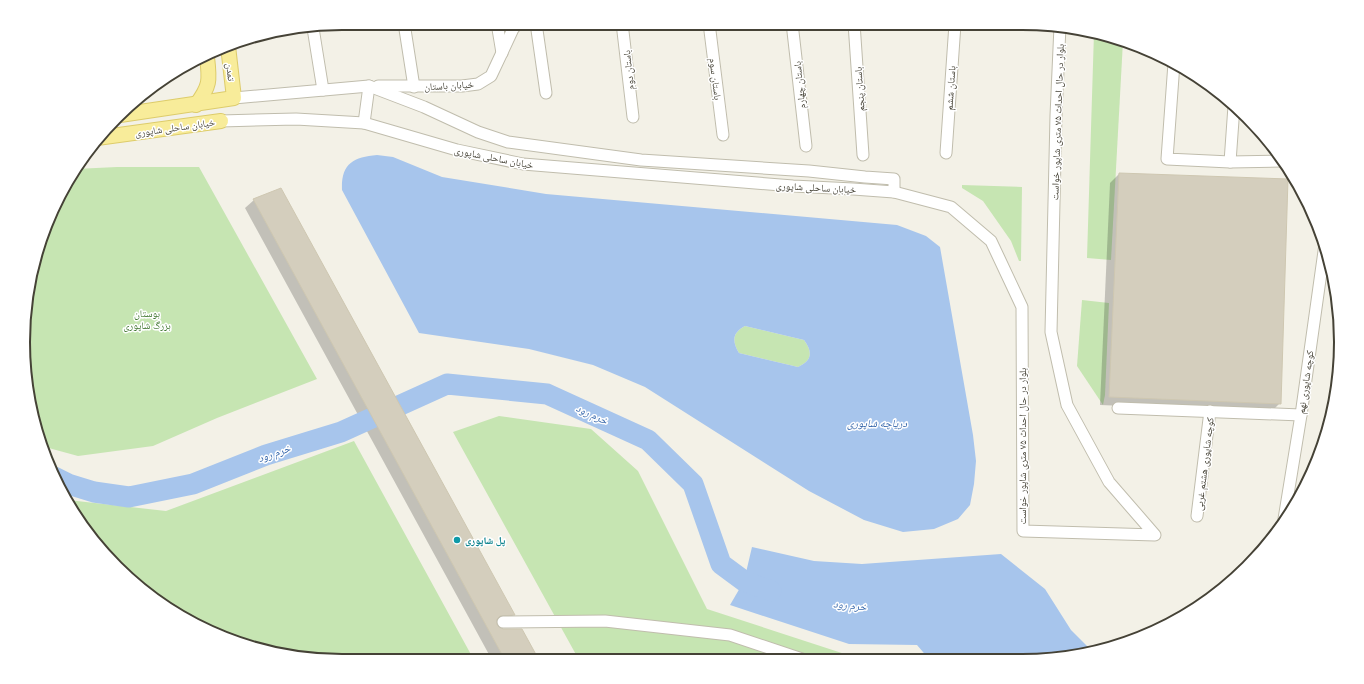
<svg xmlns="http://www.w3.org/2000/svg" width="1364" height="684" font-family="Roboto,'Noto Naskh Arabic',sans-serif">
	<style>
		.green { fill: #c6e5b2 }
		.water { fill: #a7c5ec; fill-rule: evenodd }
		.shadow { fill: #0003 }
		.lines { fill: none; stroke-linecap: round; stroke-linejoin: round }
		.river { stroke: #a7c5ec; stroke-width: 21 }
		.building { fill: #d4cebd; stroke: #cec7b1 }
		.minor-casing { stroke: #c0bdad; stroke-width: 13 }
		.major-casing { stroke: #ddcc6b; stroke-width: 16 }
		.minor { stroke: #fff; stroke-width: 11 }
		.major { stroke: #f8ec9a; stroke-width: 14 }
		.culture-dot { fill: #0f9aa8; stroke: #fff; stroke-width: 1.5 }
		.labels { text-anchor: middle; stroke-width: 3; stroke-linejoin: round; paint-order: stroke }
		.street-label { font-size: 10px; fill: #454236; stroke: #fff }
		.park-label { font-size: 10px; fill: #3d742d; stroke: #fff }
		.culture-label { font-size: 10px; font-weight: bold; fill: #0d838f; stroke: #fff; text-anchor: start }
		.water-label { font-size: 11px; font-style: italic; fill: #3667ab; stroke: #fff }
		.rim { fill: none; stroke: #454236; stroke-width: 2 }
	</style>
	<rect width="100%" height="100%" fill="#f3f1e7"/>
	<g class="green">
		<path d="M1094,32L1104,34L1123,41L1111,260L1087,258Z"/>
		<path d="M117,167H199L317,379L217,418L153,446L78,456L45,447L26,383L29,280L66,182L75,169Z"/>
		<path d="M962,185L1022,187L1021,261H1019L1011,241L983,201L962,188Z"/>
		<path d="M1082,300L1109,303L1105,395L1103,405L1077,366Z"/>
		<path d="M745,326L804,340C813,352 812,361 798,367L739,353C732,341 732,333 745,326Z"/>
		<path d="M499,416L591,429L638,471L707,609L851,656H911L914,659L579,660L453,432Z"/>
		<path d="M354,441L474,660H321L260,650L201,628L117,568L68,500L166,511Z"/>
	</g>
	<g class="water">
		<path d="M377,155L393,157L442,177L546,194L897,225L926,236L940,247L973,435L976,461L974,484L970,505L958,519L934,529L903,532L864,520L809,491L645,387L593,365L529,349L419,333L342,190C341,164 353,157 377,155ZM745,326L804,340C813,352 812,361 798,367L739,353C732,341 732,333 745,326Z"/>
		<path d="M752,547L814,561L862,564L1001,554L1045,589L1071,630L1092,651L1063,658L929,659L917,645L849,644L730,605L744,581Z"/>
	</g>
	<g class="shadow">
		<path d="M1119,174L1280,403L1271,412L1100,405L1110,183Z"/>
		<path d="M254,200L513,615L505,623L496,624V626L538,660H492L245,208Z"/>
	</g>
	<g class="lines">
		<path class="river" d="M54,477L68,484L94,492L129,497L193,484L266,455L341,432L447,384L547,394L648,440L693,484L721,564L744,581L771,591"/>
	</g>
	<g class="building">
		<path d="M1119,173L1288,179L1281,404L1109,397Z"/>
		<path d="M281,188L515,615L500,616L497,619V625L503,629H522L539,660H505L253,199Z"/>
	</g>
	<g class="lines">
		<defs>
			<g id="minor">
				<path d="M404,23L414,87"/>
				<path d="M497,23L502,53"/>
				<path d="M536,23L546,93"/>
				<path d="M622,23L633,117"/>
				<path d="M709,23L723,135"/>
				<path d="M792,23L806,146"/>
				<path d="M854,23L863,155"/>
				<path d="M313,28L323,90"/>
				<path d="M1174,63L1167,159L1230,162L1283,161"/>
				<path d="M378,86H462L478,84L491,76L513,29L518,23"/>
				<path d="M234,98L369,86L424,107L478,132L508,142L641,160L809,171L865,177L894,179V192"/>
				<path d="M221,121L296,119L364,123L457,150L523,164L793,186L853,189L894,192L951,207L991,241L1022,307L1023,531L1155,535L1109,482L1067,405L1051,332L1056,116L1060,26"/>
				<path d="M364,123L369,86"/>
				<path d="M946,153L955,24"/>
				<path d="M1230,162L1234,106"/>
				<path d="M1118,408L1301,415"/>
				<path d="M1197,516L1210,411"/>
				<path d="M1284,519L1301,415L1325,244"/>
				<path d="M503,622L605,621L730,635L802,659"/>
			</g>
			<g id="major">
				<path d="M196,105C210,86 210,81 207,57"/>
				<path d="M120,115L234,98L228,46"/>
				<path d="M97,138L221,121"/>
			</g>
		</defs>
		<use href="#minor" class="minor-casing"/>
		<use href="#major" class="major-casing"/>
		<use href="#minor" class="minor"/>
		<use href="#major" class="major"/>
	</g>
	<circle class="culture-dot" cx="457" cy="540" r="4"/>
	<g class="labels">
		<g class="street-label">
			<text transform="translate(628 70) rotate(-96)" y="4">باستان دوم</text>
			<text transform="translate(231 72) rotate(83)" y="4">تمدن</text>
			<text transform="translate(716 79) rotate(83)" y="4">باستان سوم</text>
			<text transform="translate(449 85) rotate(-3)" y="4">خیابان باستان</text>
			<text transform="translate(799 85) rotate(-96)" y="4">باستان چهارم</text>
			<text transform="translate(950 88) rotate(-86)" y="4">باستان ششم</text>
			<text transform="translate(859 89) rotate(-94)" y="4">باستان پنجم</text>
			<text transform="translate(1057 122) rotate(-88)" y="4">بلوار در حال احداث ۷۵ متری شاپور خواست</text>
			<text transform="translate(175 127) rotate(-8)" y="4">خیابان ساحلی شاپوری</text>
			<text transform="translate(494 157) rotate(11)" y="4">خیابان ساحلی شاپوری</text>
			<text transform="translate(816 187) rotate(3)" y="4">خیابان ساحلی شاپوری</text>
			<text transform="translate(1305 382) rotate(-82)" y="4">کوچه شاپوری نهم</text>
			<text transform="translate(1022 446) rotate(-90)" y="4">بلوار در حال احداث ۷۵ متری شاپور خواست</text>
			<text transform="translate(1204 464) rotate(-83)" y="4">کوچه شاپوری هشتم غربی</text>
		</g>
		<g class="park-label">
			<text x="147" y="317">بوستان<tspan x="147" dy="12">بزرگ شاپوری</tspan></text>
		</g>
		<g class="culture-label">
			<text x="465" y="544">پل شاپوری</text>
		</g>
		<g class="water-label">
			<text transform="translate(592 414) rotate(25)" y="4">خرم رود</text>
			<text x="877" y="427">دریاچه شاپوری</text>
			<text transform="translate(274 453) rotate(-19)" y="4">خرم رود</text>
			<text transform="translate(850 605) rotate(6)" y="4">خرم رود</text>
		</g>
	</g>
	<path d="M0 0H1364V684H0ZM342 30H1022A312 312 0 0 1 1334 342V342A312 312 0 0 1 1022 654H342A312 312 0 0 1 30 342V342A312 312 0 0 1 342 30Z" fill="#fff" fill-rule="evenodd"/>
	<path class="rim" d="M342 30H1022A312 312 0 0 1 1334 342V342A312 312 0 0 1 1022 654H342A312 312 0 0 1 30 342V342A312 312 0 0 1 342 30Z"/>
</svg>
